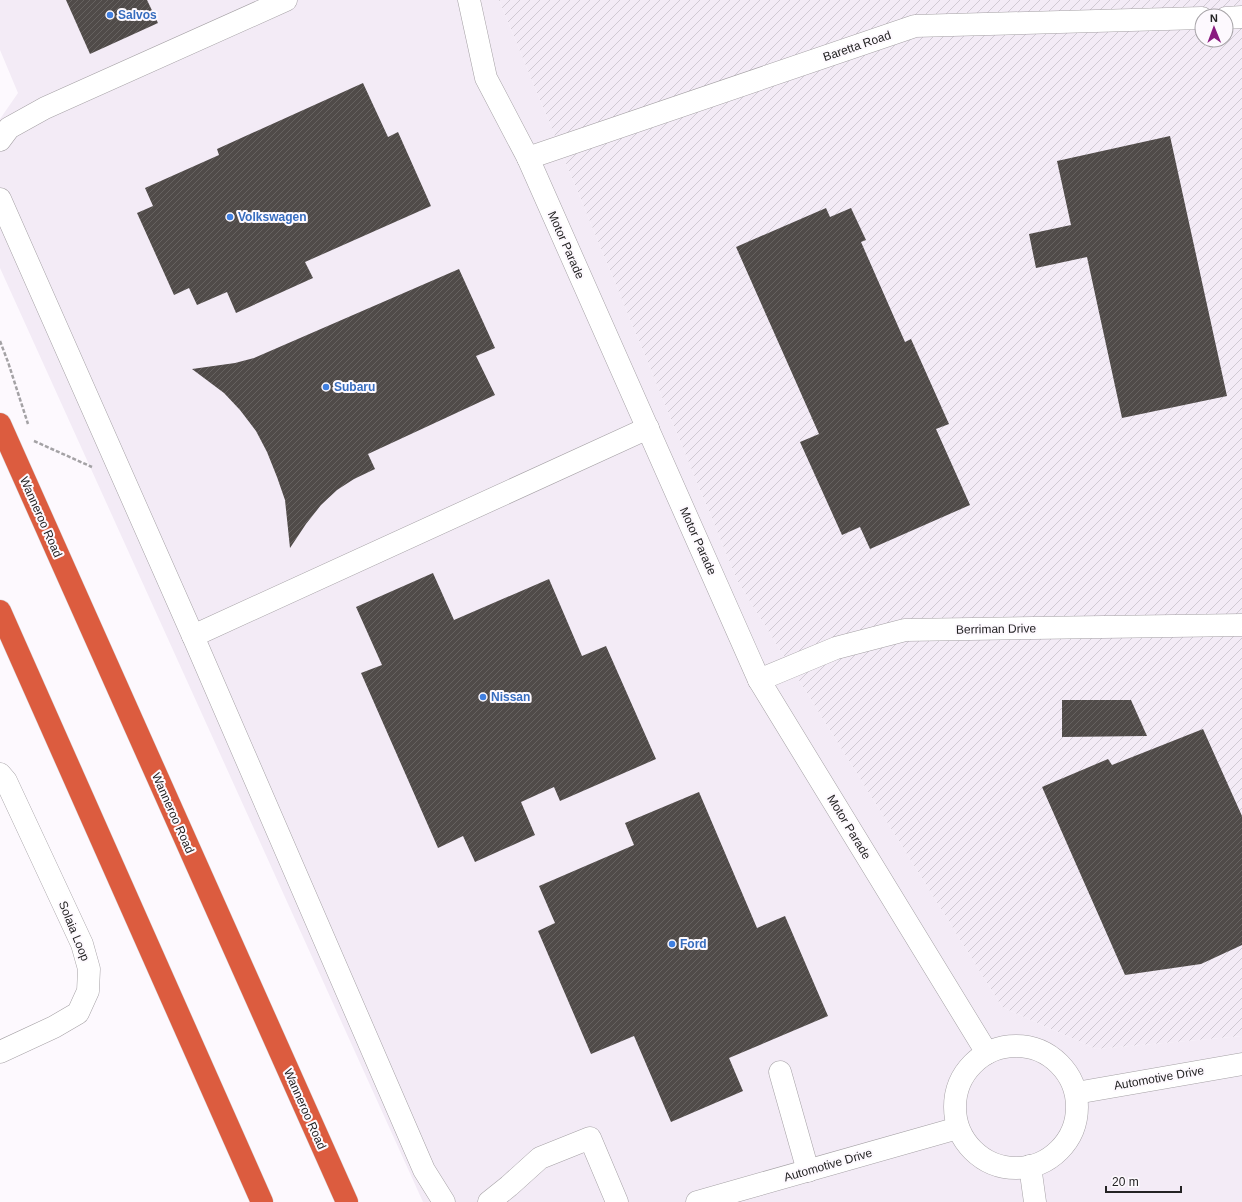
<svg xmlns="http://www.w3.org/2000/svg" width="1242" height="1202" font-family="Helvetica,sans-serif">
	<style>
		.built { fill: #f3ebf6 }
		.industrial { fill: url(#industrial-furrows); fill-rule: evenodd }
		.building { fill: url(#building-hatch) }
		.lines { fill: none; stroke-linecap: round; stroke-linejoin: round }
		.minor-casing { stroke: #a5a1a5; stroke-width: 23 }
		.highway-casing { stroke: #d8d7d8; stroke-width: 23 }
		.path { stroke: #a4a2a5; stroke-width: 2.5; stroke-dasharray: 4 2; stroke-linecap: butt }
		.minor { stroke: #fff; stroke-width: 22 }
		.highway { stroke: #dc5c3f; stroke-width: 22 }
		.shop-dot { fill: #3f7fe0; stroke: #fdf9fe; stroke-width: 1.5 }
		.labels { text-anchor: middle; stroke-width: 4; stroke-linejoin: round; paint-order: stroke }
		.shop-label { font-size: 12px; font-weight: bold; fill: #366cbe; stroke: #fdf9fe; text-anchor: start }
		.street-label { font-size: 12px; fill: #242324; stroke: #fdf9fe }
	</style>
	<defs>
		<pattern id="industrial-furrows" width="10" height="10" patternUnits="userSpaceOnUse"><rect width="10" height="10" fill="#f3ebf6"/><path d="M-1 1l2-2M0 10L10 0M9 11l2-2" fill="none" stroke="#d0c9d3"/></pattern>
		<pattern id="building-hatch" width="6" height="6" patternUnits="userSpaceOnUse"><rect width="6" height="6" fill="#504b49"/><path d="M-1 1l2-2M0 6l6-6M5 7l2-2" fill="none" stroke="#666260"/></pattern>
	</defs>
	<rect width="100%" height="100%" fill="#fdf9fe"/>
	<path class="built" d="M0,0H499L738,582L1002,1007L1096,1049L1242,1036V1202H423L0,268V119L18,93L0,50Z"/>
	<path class="industrial" d="M499,0H1242V1036L1096,1049L1002,1007L738,582ZM1202,16H1226V40H1202Z"/>
	<g class="building">
		<path d="M66,0H147L158,23L90,54Z"/>
		<path d="M363,83L388,137L398,132L431,206L305,262L313,278L236,313L227,292L197,305L189,288L174,295L137,213L153,206L145,188L219,155L217,149Z"/>
		<path d="M1170,136L1227,396L1122,418L1087,257L1036,268L1029,234L1071,225L1057,161Z"/>
		<path d="M826,208L830,217L851,208L866,240L861,242L905,342L911,339L949,424L936,429L970,505L870,549L860,527L842,535L800,442L819,434L736,247Z"/>
		<path d="M459,269L495,348L476,356L495,395L368,454L375,469L354,479L337,490L321,505L306,524L290,548L285,500L277,477L267,452L256,431L240,410L224,393L192,369L235,363L254,358Z"/>
		<path d="M433,573L454,620L549,579L582,656L606,646L656,759L560,801L554,787L521,802L535,835L475,862L463,836L438,848L361,673L382,665L356,607Z"/>
		<path d="M1062,700H1131L1147,736L1062,737Z"/>
		<path d="M1203,729L1242,816V945L1201,964L1125,975L1042,787L1108,759L1112,765Z"/>
		<path d="M699,792L757,928L785,916L828,1016L729,1058L743,1091L671,1122L634,1036L591,1054L538,931L555,923L539,886L634,845L625,823Z"/>
	</g>
	<g class="lines">
		<defs>
			<g id="minor">
				<path d="M469,0L486,78L528,158L759,680L987,1053"/>
				<path d="M1226,18L1242,17"/>
				<path d="M0,140L9,128L45,108L286,0"/>
				<path d="M528,158L915,26L1202,18"/>
				<path d="M0,199L193,636L648,428"/>
				<path d="M193,636L424,1170L444,1202"/>
				<path d="M759,680L836,648L905,630L1242,625"/>
				<path d="M0,774L6,781L82,944L89,969L88,991L78,1013L54,1027L0,1052"/>
				<circle cx="1016" cy="1107" r="61"/>
				<path d="M780,1072L808,1171"/>
				<path d="M1076,1093L1242,1064"/>
				<path d="M1030,1166L1035,1202"/>
				<path d="M489,1202L509,1186L540,1158L590,1138L617,1202"/>
				<path d="M697,1202L958,1128"/>
			</g>
			<g id="highway">
				<path d="M0,424L347,1202"/>
				<path d="M0,611L262,1202"/>
			</g>
		</defs>
		<use href="#minor" class="minor-casing"/>
		<use href="#highway" class="highway-casing"/>
		<g class="path">
			<path d="M0,341L8,362L28,424"/>
			<path d="M34,441L92,467"/>
		</g>
		<use href="#minor" class="minor"/>
		<use href="#highway" class="highway"/>
	</g>
	<g class="shop-dot">
		<circle cx="110" cy="15" r="4"/>
		<circle cx="230" cy="217" r="4"/>
		<circle cx="326" cy="387" r="4"/>
		<circle cx="483" cy="697" r="4"/>
		<circle cx="672" cy="944" r="4"/>
	</g>
	<g class="labels">
		<g class="shop-label">
			<text x="118" y="19">Salvos</text>
			<text x="238" y="221">Volkswagen</text>
			<text x="334" y="391">Subaru</text>
			<text x="491" y="701">Nissan</text>
			<text x="680" y="948">Ford</text>
		</g>
		<g class="street-label">
			<text transform="translate(857 46) rotate(-19)" y="4">Baretta Road</text>
			<text transform="translate(566 245) rotate(66)" y="4">Motor Parade</text>
			<text transform="translate(41 517) rotate(66)" y="4">Wanneroo Road</text>
			<text transform="translate(698 541) rotate(66)" y="4">Motor Parade</text>
			<text transform="translate(996 629) rotate(-1)" y="4">Berriman Drive</text>
			<text transform="translate(173 813) rotate(66)" y="4">Wanneroo Road</text>
			<text transform="translate(849 827) rotate(59)" y="4">Motor Parade</text>
			<text transform="translate(74 931) rotate(68)" y="4">Solaia Loop</text>
			<text transform="translate(1159 1078) rotate(-10)" y="4">Automotive Drive</text>
			<text transform="translate(305 1109) rotate(66)" y="4">Wanneroo Road</text>
			<text transform="translate(828 1165) rotate(-16)" y="4">Automotive Drive</text>
		</g>
	</g>
	<g transform="translate(1214 28) rotate(359)"><circle r="19" fill="#fdf9fe" stroke="#a6a3a7"/>
	<path d="M0-3L7 15L0 10L-7 15Z" fill="#8a1b7f"/>
	<text y="-6" font-size="11" font-weight="bold" text-anchor="middle" fill="#242324">N</text>
	</g>
	<path d="M1106 1186v6h75v-6" fill="none" stroke="#242324" stroke-width="2"/>
	<text x="1112" y="1186" font-size="12" fill="#242324" stroke="#fdf9fe" stroke-width="3" paint-order="stroke">20 m</text>
</svg>
